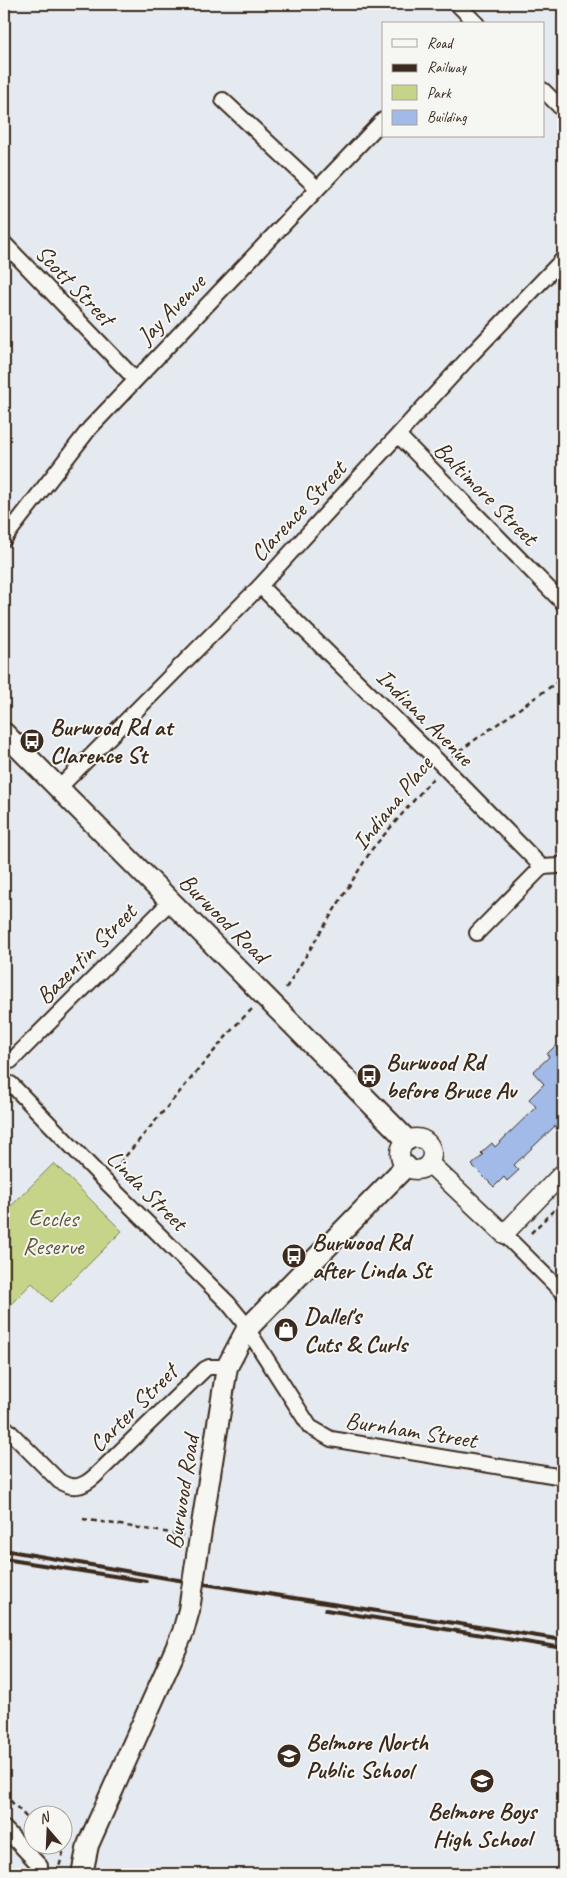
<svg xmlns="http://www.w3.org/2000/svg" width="567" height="1878" font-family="Caveat,sans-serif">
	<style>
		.green { fill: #c5d488; stroke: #807f53 }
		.building { fill: #a1bae7; stroke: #3b2a1e }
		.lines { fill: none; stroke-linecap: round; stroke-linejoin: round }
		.minor-casing { stroke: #3b2a1e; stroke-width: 18 }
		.tertiary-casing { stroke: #3b2a1e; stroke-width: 21 }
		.secondary-casing { stroke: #3b2a1e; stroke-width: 24 }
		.path { stroke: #3b2a1e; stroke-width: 2.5; stroke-dasharray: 5 4; stroke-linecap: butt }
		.minor { stroke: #f6f6f2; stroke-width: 14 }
		.tertiary { stroke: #f6f6f2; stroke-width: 18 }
		.secondary { stroke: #f6f6f2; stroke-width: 20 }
		.rail { stroke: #3b2a1e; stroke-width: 4 }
		.secondary-bridge-casing { stroke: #3b2a1e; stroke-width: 24; stroke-linecap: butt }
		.secondary-bridge { stroke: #f6f6f2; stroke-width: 20 }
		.labels { text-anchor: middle; stroke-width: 4; stroke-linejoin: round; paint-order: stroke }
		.street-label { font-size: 24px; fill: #3b2a1e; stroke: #f6f6f2 }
		.poi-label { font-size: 24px; font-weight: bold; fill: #3b2a1e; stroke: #f6f6f2; text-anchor: start }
		.park-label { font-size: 24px; fill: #5e5438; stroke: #f6f6f2 }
	</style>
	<rect width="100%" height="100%" fill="#e5eaf0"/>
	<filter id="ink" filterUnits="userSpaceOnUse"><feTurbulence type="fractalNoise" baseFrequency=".02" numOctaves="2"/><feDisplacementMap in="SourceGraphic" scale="10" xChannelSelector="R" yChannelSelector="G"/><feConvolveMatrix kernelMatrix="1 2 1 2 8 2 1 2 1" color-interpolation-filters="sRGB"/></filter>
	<g filter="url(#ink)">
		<path class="green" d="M54,1163L122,1231L51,1302L32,1283L4,1311V1213Z"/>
		<path class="building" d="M555,1046L563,1054V1123L558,1128L555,1126L514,1165L519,1170L507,1181L504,1177L494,1187L472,1165L483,1155L481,1153L492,1143L495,1147L536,1107L529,1099L544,1084L533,1072L549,1057L547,1054Z"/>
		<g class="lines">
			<defs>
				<g id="minor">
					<path d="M457,4L477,24"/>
					<path d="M543,90L563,110"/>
					<path d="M223,100L317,188"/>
					<path d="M4,243L135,379"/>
					<path d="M399,436L563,603"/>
					<path d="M4,539L90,428L383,120"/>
					<path d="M260,586L443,766L542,867L559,866L563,863"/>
					<path d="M59,788L260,586L471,355L563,259"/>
					<path d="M477,933L542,867"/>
					<path d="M11,1061L172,900"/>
					<path d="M11,1084L105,1181L228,1303L241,1319L310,1427L331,1439L563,1477"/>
					<path d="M504,1234L563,1293"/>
					<path d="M4,1426L59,1481C73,1490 83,1487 95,1476L205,1369L209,1367H227"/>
					<path d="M4,1828L40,1866"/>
				</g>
				<g id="tertiary">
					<circle cx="416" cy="1154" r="16"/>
					<path d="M429,1163L504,1234L563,1173"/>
				</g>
				<g id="secondary">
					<path d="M4,733L407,1140"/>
					<path d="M197,1556L227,1367L247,1329L406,1166"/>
					<path d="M82,1874L88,1845L174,1653L183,1632L189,1610"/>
				</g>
			</defs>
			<use href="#minor" class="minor-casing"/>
			<use href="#tertiary" class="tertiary-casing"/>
			<use href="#secondary" class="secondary-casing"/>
			<g class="path">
				<path d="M452,756L563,678"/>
				<path d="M286,988L372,849L434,777"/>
				<path d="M114,1170L236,1025L253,1008"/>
				<path d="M531,1233L563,1201"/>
				<path d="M83,1519L183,1535"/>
				<path d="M4,1794L32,1823"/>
				<path d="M56,1846L63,1853L57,1874"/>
			</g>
			<use href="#minor" class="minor"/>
			<use href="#tertiary" class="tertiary"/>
			<use href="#secondary" class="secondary"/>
			<g class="rail">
				<path d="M4,1550L172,1579L563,1640"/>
				<path d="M4,1559L146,1581"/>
				<path d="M326,1610L563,1648"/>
			</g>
			<defs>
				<path id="secondary-bridge" d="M189,1610L197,1556"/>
			</defs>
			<use href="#secondary-bridge" class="secondary-bridge-casing"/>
			<use href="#secondary-bridge" class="secondary-bridge"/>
		</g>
	</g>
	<defs>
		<symbol id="bus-disc" viewBox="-11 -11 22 22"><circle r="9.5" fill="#3b2a1e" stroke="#f6f6f2"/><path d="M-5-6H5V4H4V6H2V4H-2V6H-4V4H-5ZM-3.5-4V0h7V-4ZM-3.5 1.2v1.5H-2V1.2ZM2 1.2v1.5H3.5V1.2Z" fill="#fff"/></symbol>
		<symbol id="shop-disc" viewBox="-11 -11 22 22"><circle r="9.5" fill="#3b2a1e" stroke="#f6f6f2"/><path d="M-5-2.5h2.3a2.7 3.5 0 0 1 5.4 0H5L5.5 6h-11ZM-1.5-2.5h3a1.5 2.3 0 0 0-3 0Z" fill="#fff"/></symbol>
		<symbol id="school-disc" viewBox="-11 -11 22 22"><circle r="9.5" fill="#3b2a1e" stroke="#f6f6f2"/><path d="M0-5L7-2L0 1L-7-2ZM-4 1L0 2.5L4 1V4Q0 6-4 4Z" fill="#fff"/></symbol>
	</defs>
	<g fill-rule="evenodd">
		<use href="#bus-disc" x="18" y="727" width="28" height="28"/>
		<use href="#bus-disc" x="355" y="1062" width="28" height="28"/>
		<use href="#bus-disc" x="280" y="1242" width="28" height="28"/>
		<use href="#shop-disc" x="272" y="1316" width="28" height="28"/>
		<use href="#school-disc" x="275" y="1742" width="28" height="28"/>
		<use href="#school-disc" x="468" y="1767" width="28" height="28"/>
	</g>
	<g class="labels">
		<g class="street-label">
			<text transform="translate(75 285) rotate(46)" y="8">Scott Street</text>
			<text transform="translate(171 309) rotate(-46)" y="8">Jay Avenue</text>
			<text transform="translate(486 493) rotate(45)" y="8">Baltimore Street</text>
			<text transform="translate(298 511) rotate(-47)" y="8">Clarence Street</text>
			<text transform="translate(425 717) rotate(45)" y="8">Indiana Avenue</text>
			<text transform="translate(392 803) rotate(-51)" y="8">Indiana Place</text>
			<text transform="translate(224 918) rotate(45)" y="8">Burwood Road</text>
			<text transform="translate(86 954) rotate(-45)" y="8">Bazentin Street</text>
			<text transform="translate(147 1190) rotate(45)" y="8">Linda Street</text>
			<text transform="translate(133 1408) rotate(-45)" y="8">Carter Street</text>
			<text transform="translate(411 1430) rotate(9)" y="8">Burnham Street</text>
			<text transform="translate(182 1492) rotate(-81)" y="8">Burwood Road</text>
		</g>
		<g class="poi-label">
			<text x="50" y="735">Burwood Rd at<tspan x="50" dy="28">Clarence St</tspan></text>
			<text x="386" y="1070">Burwood Rd<tspan x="386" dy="28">before Bruce Av</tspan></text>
			<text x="312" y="1250">Burwood Rd<tspan x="312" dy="28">after Linda St</tspan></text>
			<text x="304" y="1324">Dallel's<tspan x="304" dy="28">Cuts &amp; Curls</tspan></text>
			<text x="306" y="1750">Belmore North<tspan x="306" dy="28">Public School</tspan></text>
			<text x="482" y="1819" text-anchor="middle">Belmore Boys<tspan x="482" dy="28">High School</tspan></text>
		</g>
		<g class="park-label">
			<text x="53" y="1226">Eccles<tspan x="53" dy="28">Reserve</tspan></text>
		</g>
	</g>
	<rect width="567" height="1878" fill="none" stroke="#f6f6f2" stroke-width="20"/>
	<rect x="10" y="10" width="547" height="1858" fill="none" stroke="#3b2a1e" stroke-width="2" filter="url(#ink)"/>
	<rect x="382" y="22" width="162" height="115" fill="#f6f6f2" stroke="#aba49d"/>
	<rect x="392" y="39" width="25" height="8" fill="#f6f6f2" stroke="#aba49d"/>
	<text x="427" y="48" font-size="15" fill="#3b2a1e">Road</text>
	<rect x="392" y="64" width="25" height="8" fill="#3b2a1e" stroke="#aba49d"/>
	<text x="427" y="72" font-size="15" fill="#3b2a1e">Railway</text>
	<rect x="392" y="85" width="25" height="15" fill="#c5d488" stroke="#aba49d"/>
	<text x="427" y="98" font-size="15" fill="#3b2a1e">Park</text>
	<rect x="392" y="110" width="25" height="15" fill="#a1bae7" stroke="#aba49d"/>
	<text x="427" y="122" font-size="15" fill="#3b2a1e">Building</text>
	<g transform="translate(48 1830) rotate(341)"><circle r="24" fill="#f6f6f2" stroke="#aba49d"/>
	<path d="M0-4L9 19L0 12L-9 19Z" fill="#3b2a1e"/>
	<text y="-8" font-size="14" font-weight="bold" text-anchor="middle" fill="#3b2a1e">N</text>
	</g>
</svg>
